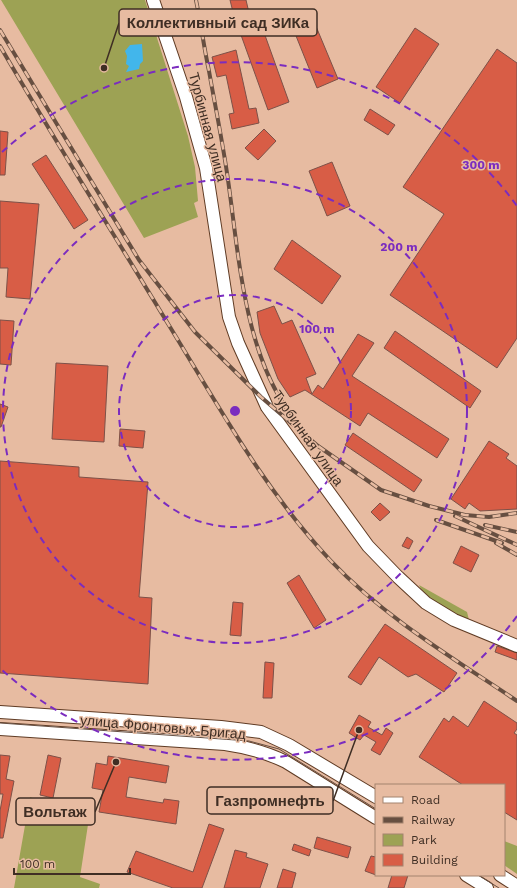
<svg xmlns="http://www.w3.org/2000/svg" width="517" height="888" font-family="'Work Sans',sans-serif">
	<style>
		.green { fill: #9da254 }
		.water { fill: #42b6eb }
		.building { fill: #d85d46; stroke: #7d5148 }
		.lines { fill: none; stroke-linecap: round; stroke-linejoin: round }
		.secondary-casing { stroke: #5f3b24; stroke-width: 14 }
		.secondary { stroke: #fff; stroke-width: 12 }
		.tram { stroke: #674f41; stroke-width: 1 }
		.rail-casing { stroke: #674f41; stroke-width: 4 }
		.rail { stroke: #e7bba1; stroke-width: 2.5; stroke-dasharray: 8; stroke-linecap: butt }
		.ring { fill: none; stroke: #7b2cbf; stroke-width: 2; stroke-dasharray: 7 5 }
		.labels { text-anchor: middle; stroke-width: 3; stroke-linejoin: round; paint-order: stroke }
		.street-label { font-size: 14px; fill: #3f2e24; stroke: #e7bba1 }
		.centre { fill: #7b2cbf; stroke: #e7bba1; stroke-width: 2 }
		.ring-label { font-size: 12px; text-anchor: middle; font-weight: bold; fill: #7b2cbf; stroke: #e7bba1; stroke-width: 3; stroke-linejoin: round; paint-order: stroke }
		.leader { fill: none; stroke: #3f2e24; stroke-width: 1.5 }
		.callout-dot { fill: #3f2e24; stroke: #e7bba1; stroke-width: 1.5 }
		.callout { fill: #e7bba1; stroke: #3f2e24; stroke-width: 1.5 }
		.callout-label { font-size: 15px; text-anchor: middle; font-weight: bold; fill: #3f2e24 }
	</style>
	<rect width="100%" height="100%" fill="#e7bba1"/>
	<g class="green">
		<path d="M1,0H145L188,136L195,167L198,201L194,203L198,217L144,238Z"/>
		<path d="M419,585L467,612L469,620C455,614 425,599 419,585Z"/>
		<path d="M30,797L89,818L80,877L100,884L99,888H14Z"/>
		<path d="M504,841L517,846V874L504,865Z"/>
	</g>
	<path class="water" d="M142,44L143,61L140,64L139,69L126,72L129,66L126,64L127,56L125,51L130,45Z"/>
	<g class="building">
		<path d="M230,0H246L250,17L235,20Z"/>
		<path d="M310,12L338,79L317,88L290,21Z"/>
		<path d="M262,27L289,102L268,110L241,35Z"/>
		<path d="M415,28L439,44L400,103L376,87Z"/>
		<path d="M497,49L517,63V338L497,368L390,295L444,214L403,187Z"/>
		<path d="M236,50L249,109L256,108L259,123L232,129L229,114L234,113L226,75L217,77L212,57Z"/>
		<path d="M370,109L395,125L388,135L364,120Z"/>
		<path d="M264,129L276,141L258,160L245,148Z"/>
		<path d="M0,131L8,132L5,175H0Z"/>
		<path d="M46,155L88,220L74,229L32,164Z"/>
		<path d="M332,162L350,206L327,216L309,171Z"/>
		<path d="M0,201L39,204L30,299L6,297L8,268H0Z"/>
		<path d="M292,240L341,276L322,304L274,269Z"/>
		<path d="M274,306L282,324L292,320L316,374L306,378L312,394L318,385L323,389L358,334L374,343L352,376L449,439L437,458L368,413L360,426L305,390L290,397L278,379L260,333L257,312Z"/>
		<path d="M0,320L14,321L11,365L0,364Z"/>
		<path d="M395,331L481,391L470,408L384,348Z"/>
		<path d="M56,363L108,366L104,442L52,439Z"/>
		<path d="M0,404L8,407L1,427H0Z"/>
		<path d="M120,429L145,431L143,448L119,446Z"/>
		<path d="M353,433L422,480L414,492L345,445Z"/>
		<path d="M489,441L509,454L506,458L517,466V509L480,511L469,503L465,509L451,499Z"/>
		<path d="M0,461L79,467V477L148,482L139,597L152,598L148,684L0,673Z"/>
		<path d="M380,503L390,512L380,521L371,512Z"/>
		<path d="M407,537L413,541L409,549L402,546Z"/>
		<path d="M461,546L479,555L471,572L453,563Z"/>
		<path d="M299,575L326,620L314,628L287,583Z"/>
		<path d="M233,602L243,603L241,636L230,635Z"/>
		<path d="M385,624L457,673L444,692L416,674L408,677L379,657L361,685L348,677Z"/>
		<path d="M497,646L517,653V660L495,652Z"/>
		<path d="M265,662L274,663L272,698H263Z"/>
		<path d="M484,701L517,723V729L514,733L517,735V820L504,812V785H463L419,757L444,718L449,722L453,716L468,727Z"/>
		<path d="M359,715L371,722L368,727L382,735L386,728L393,733L380,755L371,750L376,742L364,735L360,740L349,733Z"/>
		<path d="M0,755L10,756L6,779L14,781L3,838H0V811L3,794H0Z"/>
		<path d="M48,755L61,758L53,798L40,795Z"/>
		<path d="M108,756L169,766L166,783L129,777L126,797L163,803L164,799L179,801L176,824L99,812L103,790L92,788L96,763L107,765Z"/>
		<path d="M209,824L224,829L202,888H173L127,872L136,851L193,872Z"/>
		<path d="M317,837L351,847L348,858L314,848Z"/>
		<path d="M294,844L311,850L309,856L292,850Z"/>
		<path d="M235,850L247,853L246,857L268,864L260,888H224Z"/>
		<path d="M371,856L376,857V875L365,871Z"/>
		<path d="M283,869L296,873L292,888H277Z"/>
		<path d="M392,875H408L404,888H388Z"/>
	</g>
	<g class="lines">
		<defs>
			<g id="secondary">
				<path d="M153,0L186,97L206,168L229,317L238,343L267,407L368,546L398,577L426,603L454,620L517,646"/>
				<path d="M0,712L221,727L261,732L289,745L376,797"/>
				<path d="M0,729L225,744C246,747 266,752 286,762L376,818"/>
				<path d="M466,875L487,888"/>
				<path d="M500,875L517,886"/>
			</g>
		</defs>
		<use href="#secondary" class="secondary-casing"/>
		<use href="#secondary" class="secondary"/>
		<g class="tram">
			<path d="M0,723L249,741L279,749L376,809"/>
			<path d="M478,875L499,888"/>
		</g>
		<defs>
			<g id="rail">
				<path d="M196,0C201,24 204,48 209,71C215,105 222,139 227,173C239,252 243,359 297,422"/>
				<path d="M0,30L139,260L195,332L261,397L318,446L381,490L429,506L465,515L489,517L517,513"/>
				<path d="M0,46C55,141 113,233 170,327C219,407 265,491 331,561C384,617 453,658 517,701"/>
				<path d="M455,516L517,545"/>
				<path d="M436,520L502,543"/>
				<path d="M485,525L517,532"/>
				<path d="M496,543L517,555"/>
			</g>
		</defs>
		<use href="#rail" class="rail-casing"/>
		<use href="#rail" class="rail"/>
	</g>
	<g class="ring">
		<circle cx="235" cy="411" r="116"/>
		<circle cx="235" cy="411" r="232"/>
		<path d="M517 616A348 348 0 0 1 2 670M2 152A348 348 0 0 1 517 206"/>
	</g>
	<g class="labels">
		<g class="street-label">
			<text transform="translate(208 127) rotate(75)" y="5">Турбинная улица</text>
			<text transform="translate(308 438) rotate(55)" y="5">Турбинная улица</text>
			<text transform="translate(163 727) rotate(5)" y="5">улица Фронтовых Бригад</text>
		</g>
	</g>
	<circle cx="235" cy="411" r="6" class="centre"/>
	<g class="ring-label">
		<text x="481" y="169">300 m</text>
		<text x="399" y="251">200 m</text>
		<text x="317" y="333">100 m</text>
	</g>
	<path class="leader" d="M104 68L119 23M359 730L333 801M116 762L95 812"/>
	<g class="callout-dot">
		<circle cx="104" cy="68" r="4"/>
		<circle cx="359" cy="730" r="4"/>
		<circle cx="116" cy="762" r="4"/>
	</g>
	<g class="callout">
		<rect x="119" y="9" width="198" height="27" rx="4"/>
		<rect x="207" y="787" width="126" height="27" rx="4"/>
		<rect x="16" y="798" width="79" height="27" rx="4"/>
	</g>
	<g class="callout-label">
		<text x="218" y="28">Коллективный сад ЗИКа</text>
		<text x="270" y="806">Газпромнефть</text>
		<text x="55" y="817">Вольтаж</text>
	</g>
	<rect x="375" y="784" width="130" height="92" fill="#e7bba1" stroke="#a4836f"/>
	<rect x="383" y="797" width="20" height="6" fill="#ffffff" stroke="#a4836f"/>
	<text x="411" y="804" font-size="12" fill="#3f2e24">Road</text>
	<rect x="383" y="817" width="20" height="6" fill="#674f41" stroke="#a4836f"/>
	<text x="411" y="824" font-size="12" fill="#3f2e24">Railway</text>
	<rect x="383" y="834" width="20" height="12" fill="#9da254" stroke="#a4836f"/>
	<text x="411" y="844" font-size="12" fill="#3f2e24">Park</text>
	<rect x="383" y="854" width="20" height="12" fill="#d85d46" stroke="#a4836f"/>
	<text x="411" y="864" font-size="12" fill="#3f2e24">Building</text>
	<path d="M14 868v6h116v-6" fill="none" stroke="#3f2e24" stroke-width="2"/>
	<text x="20" y="868" font-size="12" fill="#3f2e24" stroke="#e7bba1" stroke-width="3" paint-order="stroke">100 m</text>
</svg>
